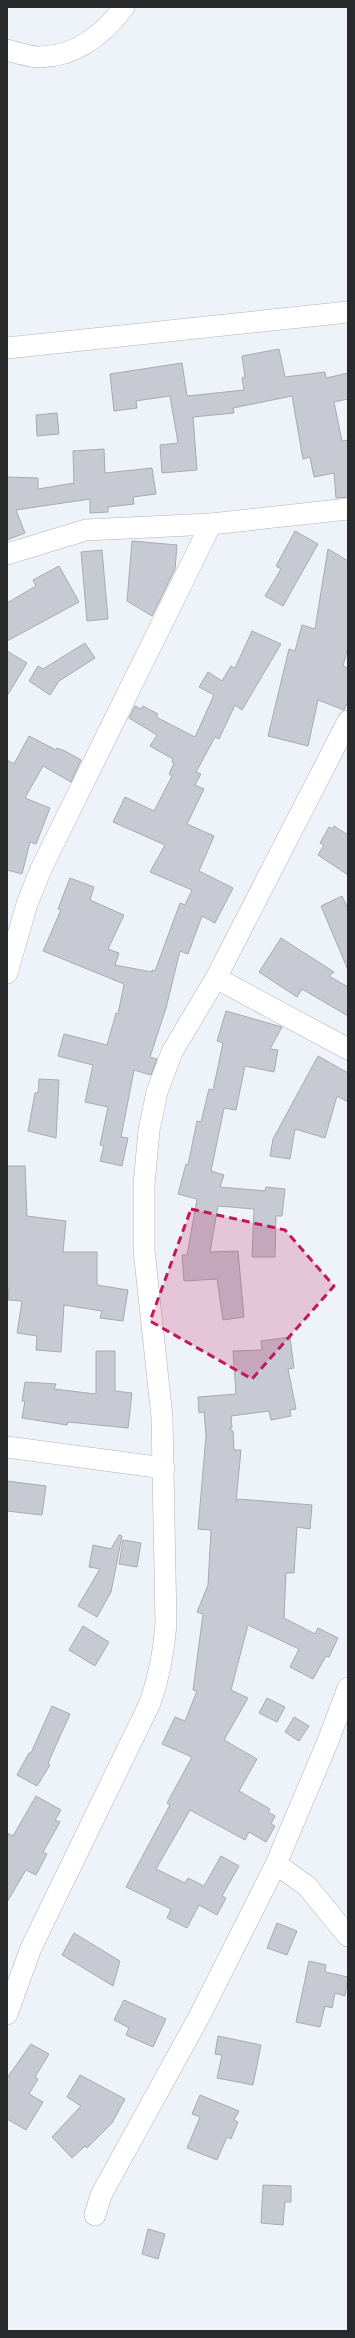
<svg xmlns="http://www.w3.org/2000/svg" width="355" height="2338" font-family="Georgia,serif">
	<style>
		.building { fill: #c7cad2; stroke: #a7aab1 }
		.lines { fill: none; stroke-linecap: round; stroke-linejoin: round }
		.minor-casing { stroke: #b0b3ba; stroke-width: 22 }
		.minor { stroke: #fff; stroke-width: 21 }
		.marked { fill: #c2185b; fill-opacity: 0.2; stroke: #c2185b; stroke-width: 3; stroke-dasharray: 8 5; stroke-linejoin: round }
	</style>
	<rect width="100%" height="100%" fill="#eef2f9"/>
	<g class="building">
		<path d="M279,349L285,377L325,372L326,378L348,373V399L334,402L342,441L348,440V497L336,498L334,473L314,477L310,457L303,459L292,396L233,408L234,413L193,417L197,470L162,473L160,445L178,443L170,396L136,401L137,408L114,411L110,374L182,363L187,396L244,390L242,378L245,377L242,356Z"/>
		<path d="M57,413L59,434L37,436L36,415Z"/>
		<path d="M104,449L105,473L152,468L156,494L133,497L134,504L108,507V512L90,513V499L16,510L25,533L7,540V477L38,478V489L74,483L73,451Z"/>
		<path d="M295,531L318,544L283,606L265,596L281,569L276,566Z"/>
		<path d="M132,541L177,545L175,569L152,616L127,601Z"/>
		<path d="M328,549L348,561V647L343,666L348,668V701L344,710L318,700L308,746L268,736L289,649L295,651L302,625L315,629Z"/>
		<path d="M102,550L108,619L87,621L81,552Z"/>
		<path d="M59,566L79,602L7,641V603L36,586L33,580Z"/>
		<path d="M252,631L281,644L242,710L235,705L219,739L215,737L196,772L201,774L195,785L204,789L187,824L214,836L199,871L233,888L215,923L202,916L188,954L180,951L166,1008L150,1057L157,1059L151,1075L134,1070L121,1137L128,1138L122,1166L100,1161L104,1146L100,1145L108,1107L85,1102L93,1065L58,1056L64,1034L107,1045L116,1013L118,1014L124,984L43,951L61,910L58,909L70,878L94,887L90,900L124,915L108,949L119,953L115,965L152,972V970L155,971L180,903L185,905L192,890L150,872L165,845L113,822L125,797L154,811L172,776L169,774L174,763L172,762L173,759L150,746L157,735L129,718L135,706L141,709L143,706L158,714L156,717L195,737L214,695L199,687L208,672L222,681L231,666L235,668Z"/>
		<path d="M85,643L95,658L59,681L50,695L29,681L38,666L43,669Z"/>
		<path d="M7,651L27,663L7,696Z"/>
		<path d="M29,736L56,750L57,748L65,751L81,760L71,782L43,766L25,798L50,808L36,844L30,842L22,874L7,870V760L14,764Z"/>
		<path d="M334,826L348,835V875L318,855L324,845L320,843L329,827L333,829Z"/>
		<path d="M342,896L348,909V970L321,906Z"/>
		<path d="M281,938L334,972L329,976L348,987V1016L302,989L297,997L259,972Z"/>
		<path d="M226,1011L282,1027L270,1049L278,1050L274,1072L245,1066L236,1110L224,1108L211,1171L224,1175L220,1187L265,1191L266,1187L285,1189L282,1216H276L275,1257H252L254,1209L218,1206L210,1252L238,1251L244,1317L223,1320L217,1279L184,1281L182,1255H187L197,1199L178,1194L186,1164L188,1165L197,1121L201,1122L209,1089L213,1090L223,1043L217,1041Z"/>
		<path d="M318,1056L348,1073V1102L337,1096L325,1138L295,1129L290,1159L270,1156L273,1139Z"/>
		<path d="M39,1079L59,1080L56,1138L28,1131L35,1093H38Z"/>
		<path d="M7,1166H25L27,1216L66,1221L63,1252H97V1285L128,1290L123,1321L100,1318L102,1311L64,1305L61,1352L36,1350L37,1336L17,1333L22,1301L8,1300L9,1288H7Z"/>
		<path d="M290,1337L294,1368L288,1369L296,1409L290,1410L291,1416L271,1420L269,1411L231,1416L232,1428L229,1429L233,1431L234,1450H241L236,1502L238,1499L312,1505L310,1529L297,1527L294,1573H286L284,1618L315,1634L318,1628L338,1638L329,1657L326,1656L313,1679L290,1667L299,1649L248,1625L231,1690L248,1698L224,1740L257,1759L239,1791L270,1809L268,1812L275,1816L271,1824L275,1826L266,1842L249,1832L245,1840L190,1810L156,1869L185,1883L188,1878L204,1886L221,1856L239,1866L222,1896L226,1898L217,1915L199,1905L187,1928L167,1918L171,1909L126,1887L170,1805L167,1803L192,1757L162,1744L175,1717L185,1721L197,1691L193,1690L203,1614L197,1612L208,1585L211,1530L198,1529L206,1435L204,1412L199,1413L198,1397L236,1394L233,1351L262,1350L261,1341Z"/>
		<path d="M96,1351H115V1391L132,1393L128,1428L68,1422L67,1425L22,1418L25,1401H22L25,1382L56,1384L54,1389L96,1394Z"/>
		<path d="M7,1481L46,1486L42,1515L7,1511Z"/>
		<path d="M119,1535L122,1536L111,1592L97,1617L78,1606L100,1569L89,1567L93,1545L111,1549Z"/>
		<path d="M123,1540L141,1543L137,1567L119,1564Z"/>
		<path d="M83,1626L109,1642L95,1666L69,1650Z"/>
		<path d="M267,1698L285,1707L277,1722L259,1713Z"/>
		<path d="M52,1706L70,1714L48,1763L50,1765L37,1786L17,1775L29,1753H31Z"/>
		<path d="M294,1717L309,1726L299,1741L285,1732Z"/>
		<path d="M36,1796L61,1810L55,1820L60,1822L43,1852L47,1854L36,1875L26,1870L7,1902V1833L13,1836Z"/>
		<path d="M277,1923L297,1931L287,1955L267,1948Z"/>
		<path d="M74,1933L120,1961L113,1986L62,1955Z"/>
		<path d="M309,1961L326,1965L325,1972L348,1977L345,1996L335,1993L332,2008L325,2006L320,2027L296,2022Z"/>
		<path d="M124,2000L166,2019L153,2047L126,2035L129,2028L114,2020Z"/>
		<path d="M218,2036L261,2045L253,2085L217,2078L222,2055L215,2054Z"/>
		<path d="M31,2044L49,2054L35,2077L38,2079L29,2094L43,2102L26,2130L7,2119V2078Z"/>
		<path d="M80,2075L125,2099L112,2123L87,2148L85,2146L72,2158L52,2137L81,2106L67,2097Z"/>
		<path d="M200,2095L239,2111L234,2120L238,2122L231,2139L227,2137L217,2160L187,2148L200,2117L192,2114Z"/>
		<path d="M263,2185L291,2186V2202H285L283,2225L261,2223Z"/>
		<path d="M148,2229L165,2234L158,2259L142,2254Z"/>
	</g>
	<g class="lines">
		<defs>
			<g id="minor">
				<path d="M7,50C17,53 30,57 40,57C77,56 103,35 124,7"/>
				<path d="M7,348L348,312"/>
				<path d="M7,554L86,530L211,524L348,509"/>
				<path d="M7,973L27,904L41,869L211,524"/>
				<path d="M216,978L348,1049"/>
				<path d="M7,1447L164,1468"/>
				<path d="M276,1864L307,1886L348,1936"/>
				<path d="M7,2014L31,1948L150,1703C159,1677 164,1652 166,1624L162,1417L144,1250V1185L149,1130L157,1092L172,1052L216,978L348,721"/>
				<path d="M95,2215L101,2195L199,2017L276,1864L328,1741L348,1688"/>
			</g>
		</defs>
		<use href="#minor" class="minor-casing"/>
		<use href="#minor" class="minor"/>
	</g>
	<path class="marked" d="M191,1209L285,1230L334,1286L252,1379L150,1321Z"/>
	<rect width="355" height="2338" fill="none" stroke="#282a2c" stroke-width="16"/>
</svg>
